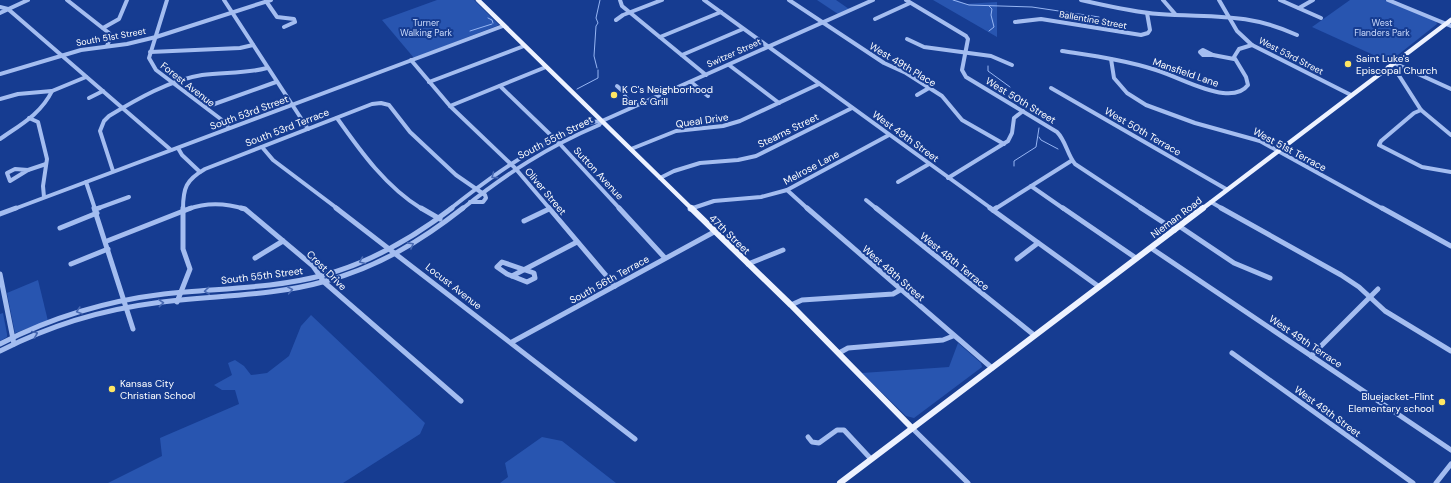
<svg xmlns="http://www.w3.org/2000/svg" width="1451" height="483" font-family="'DM Sans',sans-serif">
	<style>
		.green { fill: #2855b0 }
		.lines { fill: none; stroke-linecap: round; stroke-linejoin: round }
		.stream { stroke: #96b5f3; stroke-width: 1 }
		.minor-far1 { stroke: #a4bdf0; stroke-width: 4 }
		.minor { stroke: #a4bdf0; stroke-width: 5 }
		.major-far1 { stroke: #edf2ff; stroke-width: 4.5 }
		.major { stroke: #edf2ff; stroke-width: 6 }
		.oneway { stroke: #4869b2 }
		.poi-dot { fill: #ffe663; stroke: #163c91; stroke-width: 1.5 }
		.labels { text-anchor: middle; stroke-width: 4; stroke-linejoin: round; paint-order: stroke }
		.far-street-label { font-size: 9px; fill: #fff; stroke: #163c91 }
		.far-park-label { font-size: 9px; fill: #cbdafb; stroke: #163c91 }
		.poi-label { font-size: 10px; fill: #fff; stroke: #163c91; text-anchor: start }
		.street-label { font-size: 10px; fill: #fff; stroke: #163c91 }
	</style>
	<rect width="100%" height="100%" fill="#163c91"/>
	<g class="green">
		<path d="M437,0H474L499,25L414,58L382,20Z"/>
		<path d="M817,0H836L849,9L838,14Z"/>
		<path d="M933,0H957L966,4L997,2V37Z"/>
		<path d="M1350,0H1385L1436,21L1437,24L1389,62L1312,27Z"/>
		<path d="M38,280L48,321L15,333L7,293Z"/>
		<path d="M3,313L7,334V337L0,341V314Z"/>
		<path d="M311,315L425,423L420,434L343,483H108L162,456L160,438L239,404L235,390H222L214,385L232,375L228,363L235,360L244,366L251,375L267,373L289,356L301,326Z"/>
		<path d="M958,343L981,363L982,367L914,418L906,416L862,373L949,367Z"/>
		<path d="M542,437L562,441L616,483H500L508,477L505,463Z"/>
	</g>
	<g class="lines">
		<g class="stream">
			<path d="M953,0L969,5L1032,7L1099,17"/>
			<path d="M989,6L992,9L991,15L994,27L989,31"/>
			<path d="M488,18L492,20L493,23"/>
			<path d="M470,31L492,24"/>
			<path d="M988,66V71L1010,87"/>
			<path d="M597,68L594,56L596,26L598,23L596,18L600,0"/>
			<path d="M577,89L598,78V70"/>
			<path d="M1039,137L1041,140L1058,149"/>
			<path d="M1014,166V161L1036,147L1039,128"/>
		</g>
		<g class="minor-far1">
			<path d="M67,0L109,33L111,36L107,46"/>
			<path d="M167,0L149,58L156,70L222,120L229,128"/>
			<path d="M224,0L308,129"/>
			<path d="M620,0L622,6L706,75"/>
			<path d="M704,0L992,209"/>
			<path d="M789,0L884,63L906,73L942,96L962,120L1004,144"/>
			<path d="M906,0L966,36L968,39L962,70L966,77L1057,132C1066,141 1067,154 1075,164L1143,209"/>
			<path d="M1081,0C1107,6 1133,12 1159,14C1212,18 1247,12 1297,35"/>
			<path d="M1163,0L1176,15"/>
			<path d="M1219,0L1237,31L1252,45L1351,95"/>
			<path d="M1280,0L1321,18"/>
			<path d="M1388,0L1451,26"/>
			<path d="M266,1L277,17L294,19L295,22L284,27"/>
			<path d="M0,7L8,9L171,150"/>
			<path d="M1299,8L1313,0"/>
			<path d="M0,13L28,0"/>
			<path d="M875,19L910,3"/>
			<path d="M616,20L623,15L662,0"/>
			<path d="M1015,22L1041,19L1141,35L1148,33L1150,30L1147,13"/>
			<path d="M103,28L119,19L127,0"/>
			<path d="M660,37L721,12"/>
			<path d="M907,39L924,47L991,56L1012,65"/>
			<path d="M1203,50L1213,55H1203L1200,52Z"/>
			<path d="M1062,51C1094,56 1125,60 1156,70C1178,77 1200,90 1223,93C1232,94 1242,93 1248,85L1246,77L1234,57L1239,49L1252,45"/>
			<path d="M150,52L240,48L253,45"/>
			<path d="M682,55L743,29"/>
			<path d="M1213,55L1234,59"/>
			<path d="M1111,59L1114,78L1127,93L1146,105L1195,123L1260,141L1383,209"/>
			<path d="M411,60L450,106L515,168L550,209"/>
			<path d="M1394,63L1451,89"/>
			<path d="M729,65L779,103"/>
			<path d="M1388,67L1398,74L1421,110L1451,135"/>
			<path d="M0,74L81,50L127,44L156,37L271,0"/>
			<path d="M429,82L524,46"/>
			<path d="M691,82L708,96"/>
			<path d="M500,86L559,143L620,209"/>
			<path d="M617,86L625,93V97L635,106"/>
			<path d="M1051,88L1226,189"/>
			<path d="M917,95L929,88"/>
			<path d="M89,98L103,91"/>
			<path d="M0,99L18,94L52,91L86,77"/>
			<path d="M450,106L546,67"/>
			<path d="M206,107L276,82"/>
			<path d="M1421,110L1414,113L1381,141L1379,145L1422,167L1451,172"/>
			<path d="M29,118L38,122L47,159L43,186L44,197"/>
			<path d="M337,118C361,152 386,187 422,209"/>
			<path d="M0,139C20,125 41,114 52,91"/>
			<path d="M262,147L273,160L338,209"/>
			<path d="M178,148L182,155L200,172"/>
			<path d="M631,149L676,131L723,126L740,121L819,84"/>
			<path d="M15,169L28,170L10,181L7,173Z"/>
			<path d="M28,170L46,164"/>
			<path d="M113,171L100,131L104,121L109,116C137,99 170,80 202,75C224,72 246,74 267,68"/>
			<path d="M660,178L674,171L700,163L738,160L756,156L852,108"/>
			<path d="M948,178L1008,141L1012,133L1014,118L1023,111"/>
			<path d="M86,182L95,209"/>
			<path d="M898,182L929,164"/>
			<path d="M1031,186L1064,209"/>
			<path d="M787,190L808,209"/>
			<path d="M866,200L877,209"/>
			<path d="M1211,202L1223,209"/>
			<path d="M14,209L503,26"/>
			<path d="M96,209L129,197"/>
			<path d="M183,209C183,188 186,180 205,169L372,104L381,103L389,105L410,132L456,175L485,195L486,198L483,202H470"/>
			<path d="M188,209C207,202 226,203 245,209"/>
			<path d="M450,209C488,179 526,151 570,132C580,127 590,121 602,121"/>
			<path d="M462,209C506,174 547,147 599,125L602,121L873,0"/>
			<path d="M690,209L714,201L761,197L787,190L889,135"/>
			<path d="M995,209L1071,161"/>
		</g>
		<g class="minor">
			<path d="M94,208L133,329"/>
			<path d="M241,208L245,209L313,266L324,282L461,401"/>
			<path d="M336,208L635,439"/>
			<path d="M421,208L440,219"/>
			<path d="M549,208L615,286"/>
			<path d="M619,208L665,258"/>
			<path d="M807,208L992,368"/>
			<path d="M876,208L1034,335"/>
			<path d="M990,208L1098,286"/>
			<path d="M1063,208L1136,258"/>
			<path d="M1141,208L1175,230"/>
			<path d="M1221,208L1341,275L1359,287L1385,311L1451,351"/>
			<path d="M1382,208L1451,246"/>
			<path d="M96,209L99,208"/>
			<path d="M690,209L693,208"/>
			<path d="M993,210L996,208"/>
			<path d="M0,214L16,208"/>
			<path d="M524,221L549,209"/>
			<path d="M1179,226L1234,263L1270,278"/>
			<path d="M60,228L97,213"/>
			<path d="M107,241L191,208"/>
			<path d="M1151,248L1451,450"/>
			<path d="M255,258L283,241"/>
			<path d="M1017,259L1038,243"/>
			<path d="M502,262L534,273L535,278L527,282L507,274L497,267Z"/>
			<path d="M71,264L108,249"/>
			<path d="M748,264L783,250"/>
			<path d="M0,274L14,344"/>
			<path d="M512,276L577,242"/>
			<path d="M177,302L190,269L183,249V208"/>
			<path d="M791,305L802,300L893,294L900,290"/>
			<path d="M512,342L714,232"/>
			<path d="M0,344C52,317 106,301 164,294C217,288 272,289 324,275C372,262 413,238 452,208"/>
			<path d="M0,351C49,326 100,310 155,303C212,295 270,297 326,281C378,267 421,241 463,208"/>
			<path d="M839,353L848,348L943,340L953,336"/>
			<path d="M1232,353L1413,483"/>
			<path d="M1311,356L1378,289"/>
			<path d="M912,428L968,483"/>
			<path d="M808,437L812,442L819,443L837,430H844L871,459"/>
			<path d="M1436,483L1451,464"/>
		</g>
		<g class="major-far1">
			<path d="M478,0L692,209"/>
			<path d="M1202,209L1451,20"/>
		</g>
		<g class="major">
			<path d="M691,208L791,305L912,428"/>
			<path d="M840,483L1203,208"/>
		</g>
	</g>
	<defs><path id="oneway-chevron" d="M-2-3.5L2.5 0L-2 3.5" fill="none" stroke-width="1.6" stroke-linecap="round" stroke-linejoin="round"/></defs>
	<g class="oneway">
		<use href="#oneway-chevron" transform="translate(494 176) rotate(143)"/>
		<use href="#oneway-chevron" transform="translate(411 245) rotate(-29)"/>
		<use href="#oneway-chevron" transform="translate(362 261) rotate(158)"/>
		<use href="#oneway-chevron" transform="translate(290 290) rotate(-10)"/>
		<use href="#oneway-chevron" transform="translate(207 291) rotate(174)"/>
		<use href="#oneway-chevron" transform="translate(161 303) rotate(-5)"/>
		<use href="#oneway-chevron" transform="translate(79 311) rotate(163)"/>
		<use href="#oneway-chevron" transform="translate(35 334) rotate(-23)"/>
	</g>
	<g class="poi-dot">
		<circle cx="1348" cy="64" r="4"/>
		<circle cx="614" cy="95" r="4"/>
		<circle cx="112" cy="389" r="4"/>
		<circle cx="1442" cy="402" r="4"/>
	</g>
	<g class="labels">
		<g class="far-street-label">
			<text transform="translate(1093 20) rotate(10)" y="3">Ballentine Street</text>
			<text transform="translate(111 37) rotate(-10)" y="3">South 51st Street</text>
			<text transform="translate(734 53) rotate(-24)" y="3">Switzer Street</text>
			<text transform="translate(1291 56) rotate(27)" y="3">West 53rd Street</text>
		</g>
		<g class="far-park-label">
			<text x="426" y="26">Turner<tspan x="426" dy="10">Walking Park</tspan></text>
			<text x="1382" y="26">West<tspan x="1382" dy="10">Flanders Park</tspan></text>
		</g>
		<g class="poi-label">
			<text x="1356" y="62">Saint Luke's<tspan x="1356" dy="12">Episcopal Church</tspan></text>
			<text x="622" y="93">K C's Neighborhood<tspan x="622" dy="12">Bar &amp; Grill</tspan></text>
			<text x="120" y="387">Kansas City<tspan x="120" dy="12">Christian School</tspan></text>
			<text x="1434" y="400" text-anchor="end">Bluejacket-Flint<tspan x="1434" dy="12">Elementary school</tspan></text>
		</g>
		<g class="street-label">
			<text transform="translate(903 64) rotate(31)" y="4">West 49th Place</text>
			<text transform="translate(1186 72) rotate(19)" y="4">Mansfield Lane</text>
			<text transform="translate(188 84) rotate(38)" y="4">Forest Avenue</text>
			<text transform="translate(1021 100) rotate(31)" y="4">West 50th Street</text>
			<text transform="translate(249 112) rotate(-20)" y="4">South 53rd Street</text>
			<text transform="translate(702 120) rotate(-8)" y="4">Queal Drive</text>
			<text transform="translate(287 127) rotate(-21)" y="4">South 53rd Terrace</text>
			<text transform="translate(788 130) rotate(-26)" y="4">Stearns Street</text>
			<text transform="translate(1143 131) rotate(30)" y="4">West 50th Terrace</text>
			<text transform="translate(906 136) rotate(36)" y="4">West 49th Street</text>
			<text transform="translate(555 137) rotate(-27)" y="4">South 55th Street</text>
			<text transform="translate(1290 149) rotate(28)" y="4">West 51st Terrace</text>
			<text transform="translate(811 167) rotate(-28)" y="4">Melrose Lane</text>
			<text transform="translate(599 173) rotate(47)" y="4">Sutton Avenue</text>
			<text transform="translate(546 191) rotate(50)" y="4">Oliver Street</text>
			<text transform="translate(1176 217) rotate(-37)" y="4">Nieman Road</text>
			<text transform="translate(730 234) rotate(44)" y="4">47th Street</text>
			<text transform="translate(955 261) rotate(39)" y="4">West 48th Terrace</text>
			<text transform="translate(327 270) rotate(45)" y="4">Crest Drive</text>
			<text transform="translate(894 273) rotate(41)" y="4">West 48th Street</text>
			<text transform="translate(262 275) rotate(-7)" y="4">South 55th Street</text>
			<text transform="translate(609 279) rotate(-29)" y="4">South 56th Terrace</text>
			<text transform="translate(454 286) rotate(38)" y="4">Locust Avenue</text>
			<text transform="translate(1306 341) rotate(34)" y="4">West 49th Terrace</text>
			<text transform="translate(1328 411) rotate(36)" y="4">West 49th Street</text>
		</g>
	</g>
</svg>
